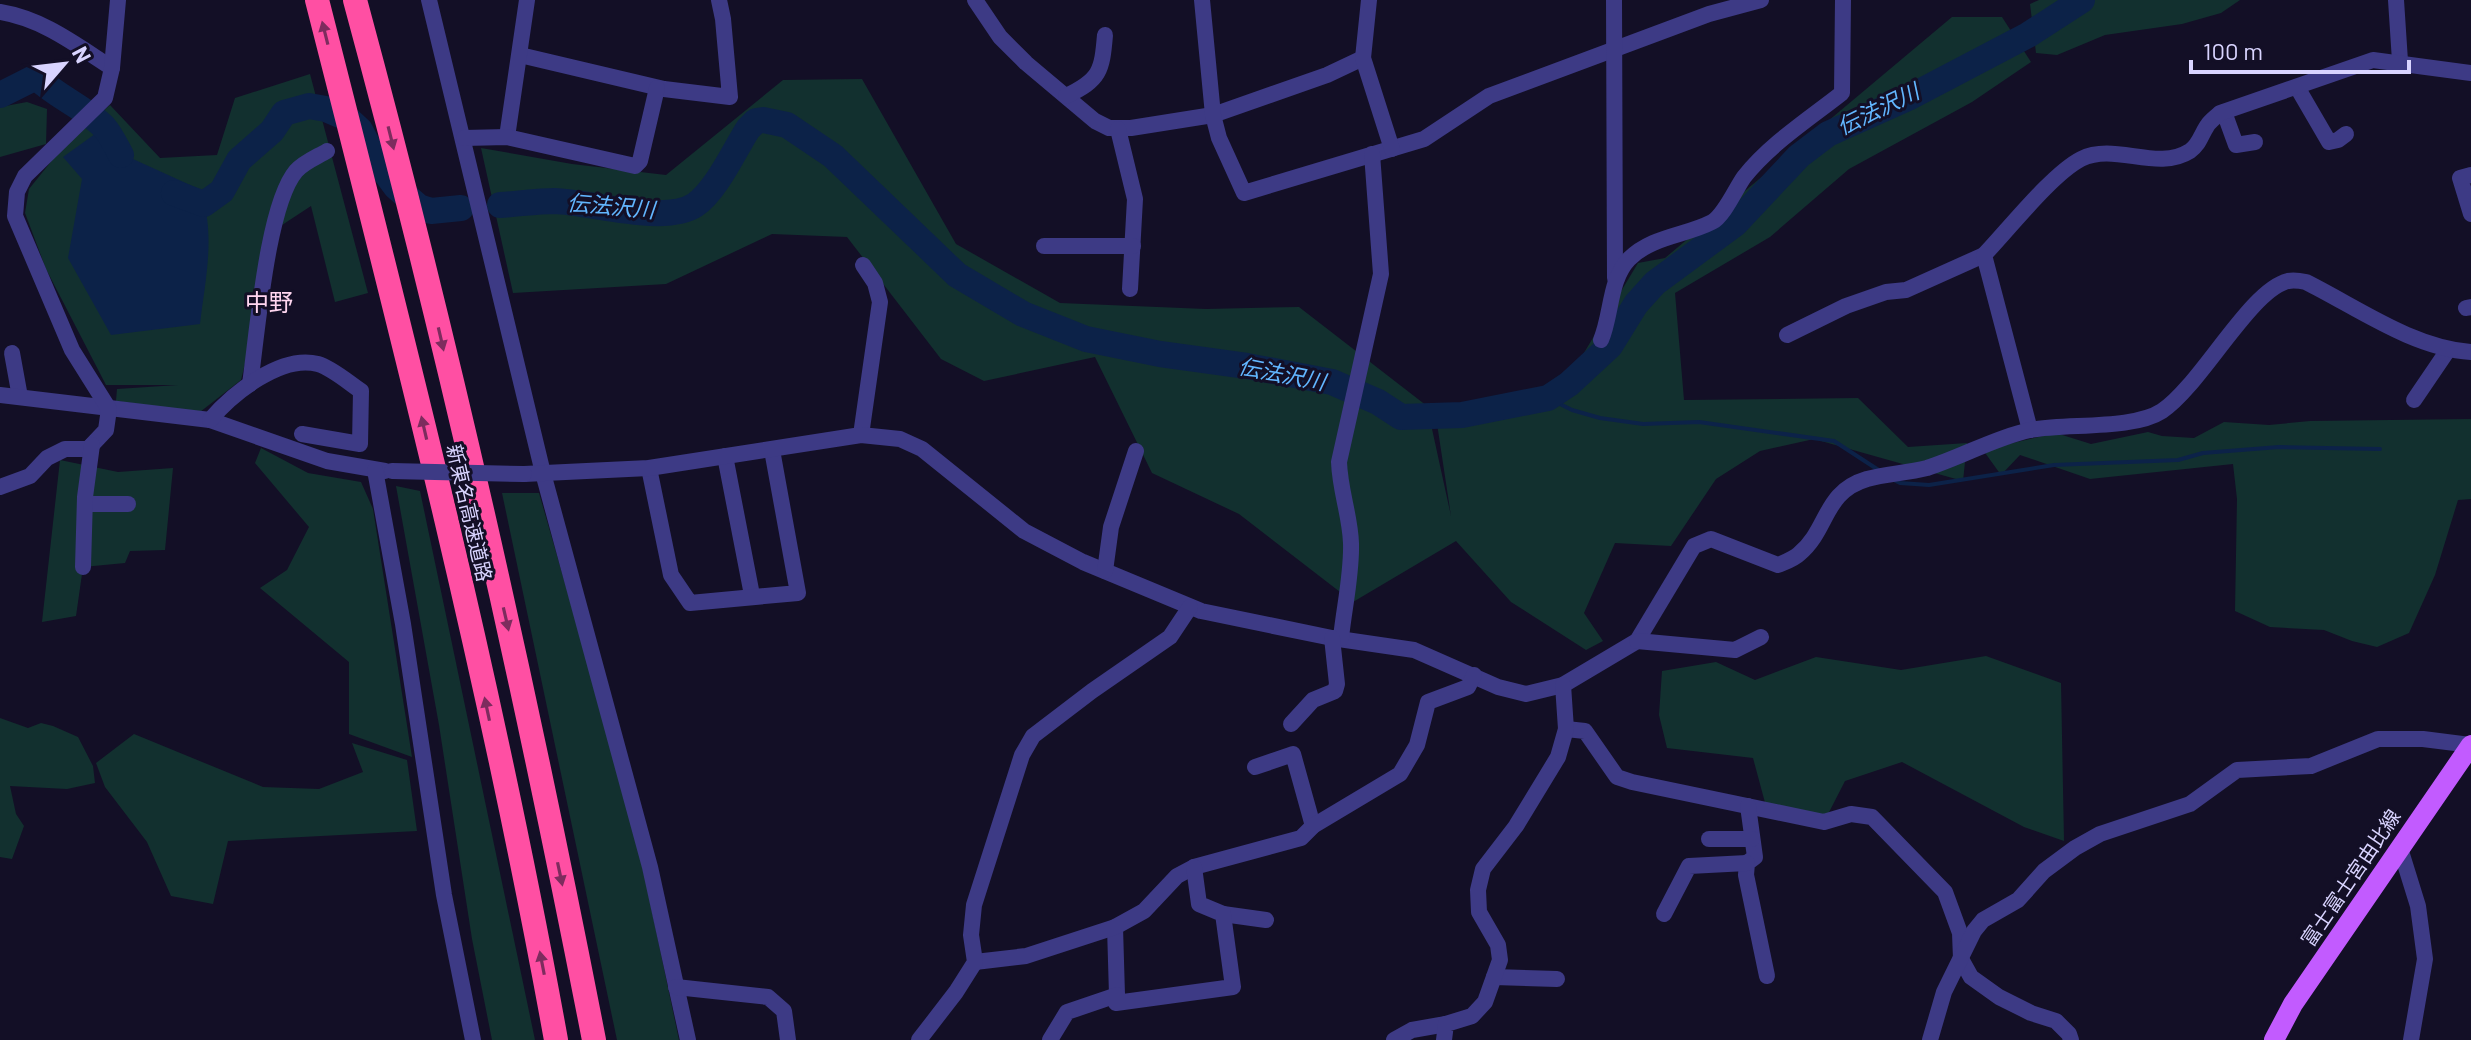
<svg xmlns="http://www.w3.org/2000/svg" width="2471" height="1040" font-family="Barlow,'Noto Sans JP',sans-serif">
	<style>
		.green { fill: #12302f }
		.water { fill: #0c2248 }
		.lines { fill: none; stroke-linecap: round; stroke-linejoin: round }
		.stream { stroke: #0c2248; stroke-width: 4 }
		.river { stroke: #0c2248; stroke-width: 26 }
		.minor { stroke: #3d3a85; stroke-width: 16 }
		.major { stroke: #c25bff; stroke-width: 20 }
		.highway { stroke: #ff4fa3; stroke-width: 24 }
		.minor-bridge { stroke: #3d3a85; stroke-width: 16 }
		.oneway { fill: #7d2c5e }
		.labels { text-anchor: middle; stroke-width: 6; stroke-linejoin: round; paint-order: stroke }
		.street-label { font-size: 20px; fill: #d9d4ff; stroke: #130f26 }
		.water-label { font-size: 22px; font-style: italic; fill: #62b6ff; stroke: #130f26 }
		.quarter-label { font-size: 24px; fill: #ffd6f0; stroke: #130f26 }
	</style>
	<rect width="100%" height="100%" fill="#130f26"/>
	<g class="green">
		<path d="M2039,0H2240L2221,13L2182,24L2105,35L2057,55L2036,53L2030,4Z"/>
		<path d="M1952,17H2002L2031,62L1972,102L1849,169L1770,237L1675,293L1684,400L1858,398L1908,447L1967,443L1963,481L1814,439L1760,451L1716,479L1671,546L1615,543L1584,613L1603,641L1586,650L1511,602L1456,541L1353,602L1239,514L1152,473L1095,357L984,381L941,359L847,237L772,234L666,284L513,293L481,148L572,164L666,175L783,80L862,79L956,244L1060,303L1206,309L1299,307L1427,406L1451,516L1436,417L1555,401L1638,263L1665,258Z"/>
		<path d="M310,74L368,293L335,302L311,206L279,227L241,380L200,412L116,401L117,389L178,385H106L46,269L25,213L29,189L66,143L110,105L160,158L217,155L235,98Z"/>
		<path d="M27,102L47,109L46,144L0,157V107Z"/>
		<path d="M2471,419V499L2458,500L2435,575L2409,633L2377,647L2352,641L2324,630L2270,627L2235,611L2237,499L2233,464L2090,479L2020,455L2001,475L1983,450L2056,433L2091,444L2148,432L2162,436L2194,438L2224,422L2269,425L2310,421Z"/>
		<path d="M261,448L308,473L361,482L373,509L412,757L349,734V662L260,588L287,570L309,527L255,463Z"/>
		<path d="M60,460L118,472L173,468L165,550L130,551L125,563L83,567L76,616L42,622Z"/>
		<path d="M396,486L420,491L535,1040H492L472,939L439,725Z"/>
		<path d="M502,493H539L632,816L679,1040H617Z"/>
		<path d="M1986,656L2061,683L2064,841L2024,827L1902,762L1845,781L1824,822L1767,810L1753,758L1667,748L1659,715L1662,671L1716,662L1755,680L1816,657L1901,670Z"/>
		<path d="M0,718L28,728L41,723L53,726L78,737L93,766L95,783L67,789L10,786L16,814L24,826L12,859L0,857Z"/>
		<path d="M134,734L263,787L319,789L363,772L352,743L407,760L417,831L228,841L213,904L171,896L147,842L105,787L96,763Z"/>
	</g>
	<path class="water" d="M113,121L133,159L199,189C217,230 205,281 200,324L111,335L68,258L82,179L63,157Z"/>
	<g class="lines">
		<g class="stream">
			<path d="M1548,398L1572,410L1600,418L1643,424L1699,422L1834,441L1880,471"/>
			<path d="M1894,480L1900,483L1929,485L2054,465L2178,460L2203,453L2279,447L2380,449"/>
		</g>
		<g class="river">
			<path d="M0,95L36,77C57,97 84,107 104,127C111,135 116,146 121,155"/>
			<path d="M174,193L204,204L222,191L239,160L272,131L284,113L309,106L326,109L347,118L360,130L376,160L396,187L419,207L431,211L461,208"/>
			<path d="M500,205C518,204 537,201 555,201C590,202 665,225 695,205C716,191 734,151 748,129L756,121L763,120L787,125L833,156L957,275L1023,314L1086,339L1160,354L1247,366L1332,382L1378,402L1401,417L1462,415L1548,398L1569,384L1610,346L1636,304L1655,283L1735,224L1799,156L1828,134L1908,98L2028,35L2082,0"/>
		</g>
		<g class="minor">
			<path d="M429,0L543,473L650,867L688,1040"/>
			<path d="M975,0L1000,37L1026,63L1095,121L1109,128H1131L1213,115L1327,75L1363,58"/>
			<path d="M1202,0L1213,115L1219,138L1244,193L1424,139L1489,96L1709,14L1761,0"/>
			<path d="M1369,0L1363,58L1392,149"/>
			<path d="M1614,0L1615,278"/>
			<path d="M2396,0L2400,61"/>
			<path d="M0,12C43,19 76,45 112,68"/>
			<path d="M520,55L664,89L730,97L723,19L719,0"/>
			<path d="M2297,87L2329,142L2338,140L2346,134"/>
			<path d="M1066,96C1100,80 1102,71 1105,35"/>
			<path d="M2224,112L2236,145L2255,142"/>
			<path d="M1118,129L1135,199L1130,289"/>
			<path d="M507,137L527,0"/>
			<path d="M464,138L507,137L635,166L640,161L657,88"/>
			<path d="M2471,175L2460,178L2471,214"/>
			<path d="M1044,246H1133"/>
			<path d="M2466,308L2471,307"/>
			<path d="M1787,335L1846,306L1886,292L1906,290L1984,255"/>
			<path d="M1601,340C1612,314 1609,280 1629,259C1652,236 1685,236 1712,222C1724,216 1736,188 1744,177C1770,144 1809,119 1842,93L1843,0"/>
			<path d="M12,353L20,397"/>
			<path d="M250,384C257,336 267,205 296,171C304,162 317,157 327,151"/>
			<path d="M0,395L210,420L327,461L385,471"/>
			<path d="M2414,400L2448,350"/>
			<path d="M210,420C232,394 281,354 318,364C332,368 349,383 361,391L360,444L302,434"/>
			<path d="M2030,430L1984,255C2008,230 2052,174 2081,159C2115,142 2157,172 2190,151C2199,145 2201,135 2207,126C2210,121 2216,117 2220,113L2373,60L2471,73"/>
			<path d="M861,435L880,302L875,283L863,265"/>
			<path d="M725,456L752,595"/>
			<path d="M649,468L671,575L690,603L798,593L772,450"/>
			<path d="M375,470L403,624L444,895L473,1040"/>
			<path d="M524,474L649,468L861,435L900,439L922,449L1024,531L1083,562L1201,611L1332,638L1414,650L1498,687L1526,694L1563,685L1637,641L1694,546L1711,539L1778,565C1785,562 1794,559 1799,554C1829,529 1823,492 1867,479C1886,474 1907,473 1927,468C1962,457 1994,438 2030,430C2067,423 2133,430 2162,411C2201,385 2250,290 2288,281C2294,280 2301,281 2306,282C2358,308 2413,348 2471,352"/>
			<path d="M0,487L30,476L47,458L65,449H88L106,430L109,409L72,350L15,216L17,192L25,176L105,98L112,68L118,0"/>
			<path d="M85,504H128"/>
			<path d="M83,567L85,497L92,445"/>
			<path d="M1105,571L1111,527L1136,451"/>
			<path d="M1341,638C1344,608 1352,574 1351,543C1350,515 1340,491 1339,462L1381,274L1372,154"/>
			<path d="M1637,641L1735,650L1761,637"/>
			<path d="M1291,724L1313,700L1335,691L1337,684L1332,638"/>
			<path d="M1566,729L1585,731L1617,777L1632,782L1824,822L1851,814L1872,817L1945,892L1960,933L1961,959L1971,977L1999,997L2031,1013L2056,1021L2069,1034L2071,1040"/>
			<path d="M1255,767L1293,754L1313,826"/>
			<path d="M1748,806L1755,857L1747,863L1746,875L1767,976"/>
			<path d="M1709,839H1752"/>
			<path d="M2400,848L2418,906L2425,959L2411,1040"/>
			<path d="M1223,914L1266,920"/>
			<path d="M1664,914L1689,866L1747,863"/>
			<path d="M1115,927L1117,995"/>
			<path d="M975,962L1026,956L1115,927L1144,911L1177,876L1194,867L1301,838L1313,826L1400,774L1417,745L1428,702L1468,687L1474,675"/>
			<path d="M1494,977L1557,979"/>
			<path d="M676,987L768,997L784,1011L788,1040"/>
			<path d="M919,1040L956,992L975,962L971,935L974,905L1022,755L1033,736L1092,691L1170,637L1190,607"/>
			<path d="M1050,1040L1067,1012L1117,995L1116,1003L1233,987L1223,914L1199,904L1194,867"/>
			<path d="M1394,1040L1412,1030L1446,1024"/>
			<path d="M1444,1040L1446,1024L1472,1016L1485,1002L1500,960L1498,945L1479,912L1478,890L1483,869L1516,826L1558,757L1566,729L1563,685"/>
			<path d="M1930,1040L1944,992L1974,931L1983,920L2018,900L2044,871L2075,848L2100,834L2190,804L2237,770L2311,766L2378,739H2423L2471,745"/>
		</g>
		<path class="major" d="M2274,1040L2293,1004L2471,745"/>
		<g class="highway">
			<path d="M317,0C405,345 493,690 556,1040"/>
			<path d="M355,0C448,343 526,691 594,1040"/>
		</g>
		<path class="minor-bridge" d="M392,471L524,474"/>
	</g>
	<defs><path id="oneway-solid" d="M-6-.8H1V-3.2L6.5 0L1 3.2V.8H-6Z" transform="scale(2)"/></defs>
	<g class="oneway">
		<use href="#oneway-solid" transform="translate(325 33) rotate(-104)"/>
		<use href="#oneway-solid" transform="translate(391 138) rotate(76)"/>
		<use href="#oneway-solid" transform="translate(441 339) rotate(77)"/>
		<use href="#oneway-solid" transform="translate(424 428) rotate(-103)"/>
		<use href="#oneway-solid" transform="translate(506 619) rotate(77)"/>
		<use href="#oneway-solid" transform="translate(487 709) rotate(-102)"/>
		<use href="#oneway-solid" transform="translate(560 874) rotate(78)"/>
		<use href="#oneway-solid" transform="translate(542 963) rotate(-101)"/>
	</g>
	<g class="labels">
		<g class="street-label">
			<text transform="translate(469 513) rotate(77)" y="7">新東名高速道路</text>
			<text transform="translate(2351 878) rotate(-56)" y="7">富士富士宮由比線</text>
		</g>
		<g class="water-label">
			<text transform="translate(1878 109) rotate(-26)" y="8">伝法沢川</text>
			<text transform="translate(611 206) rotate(5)" y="8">伝法沢川</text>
			<text transform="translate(1282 374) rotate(11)" y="8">伝法沢川</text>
		</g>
		<g class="quarter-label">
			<text x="269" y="311">中野</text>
		</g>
	</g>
	<g transform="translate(64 64) rotate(62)" stroke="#130f26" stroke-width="6" paint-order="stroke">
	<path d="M0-6L14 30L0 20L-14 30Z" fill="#d9d4ff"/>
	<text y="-12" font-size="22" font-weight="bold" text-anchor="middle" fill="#d9d4ff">N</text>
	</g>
	<path d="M2191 60v12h218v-12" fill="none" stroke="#d9d4ff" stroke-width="4"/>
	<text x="2203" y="60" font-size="24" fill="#d9d4ff" stroke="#130f26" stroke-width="6" paint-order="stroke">100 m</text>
</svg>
